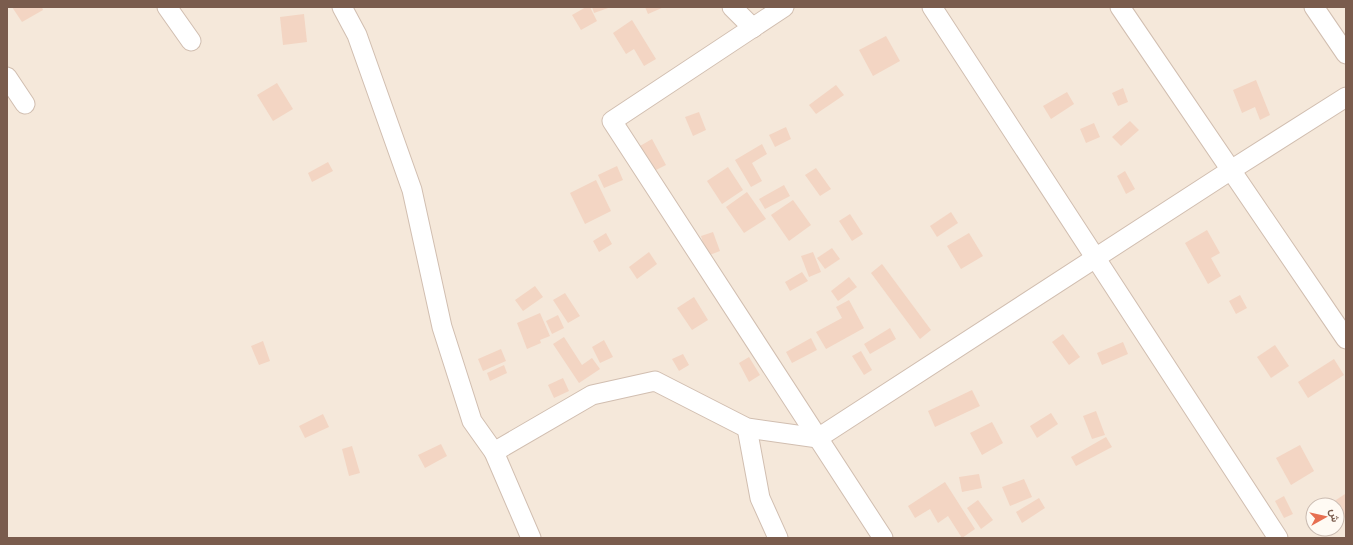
<svg xmlns="http://www.w3.org/2000/svg" width="1353" height="545" font-family="'Varela Round',Vazirmatn,sans-serif">
	<style>
		.residential { fill: #f5e8da; fill-rule: evenodd }
		.building { fill: #f3d5c3 }
		.lines { fill: none; stroke-linecap: round; stroke-linejoin: round }
		.minor-casing { stroke: #d1beb0; stroke-width: 21 }
		.minor { stroke: #fff; stroke-width: 19 }
	</style>
	<rect width="100%" height="100%" fill="#fdf6ec"/>
	<path class="residential" d="M7,7H1346V538H7ZM1313,505H1337V529H1313Z"/>
	<g class="building">
		<path d="M12,7H42L43,10L22,22Z"/>
		<path d="M586,7H590L597,21L581,30L572,15Z"/>
		<path d="M592,7H611L594,13Z"/>
		<path d="M645,7H664L648,14Z"/>
		<path d="M304,14L307,42L283,45L280,17Z"/>
		<path d="M632,20L656,59L644,66L634,49L626,54L613,33Z"/>
		<path d="M886,36L900,61L873,76L859,50Z"/>
		<path d="M1256,80L1270,115L1260,120L1255,107L1242,113L1233,90Z"/>
		<path d="M277,83L293,109L273,121L257,95Z"/>
		<path d="M836,85L844,95L816,114L809,105Z"/>
		<path d="M1123,88L1128,102L1118,106L1112,93Z"/>
		<path d="M1067,92L1074,104L1051,119L1043,106Z"/>
		<path d="M699,112L706,130L693,136L685,117Z"/>
		<path d="M1130,121L1139,130L1121,146L1112,137Z"/>
		<path d="M1094,123L1100,137L1086,143L1080,129Z"/>
		<path d="M786,127L791,139L775,147L769,135Z"/>
		<path d="M652,139L666,165L654,171L640,146Z"/>
		<path d="M762,144L767,154L752,163L762,181L751,187L735,160Z"/>
		<path d="M328,162L333,171L312,182L308,173Z"/>
		<path d="M617,166L623,180L604,188L598,175Z"/>
		<path d="M728,167L743,190L722,204L707,181Z"/>
		<path d="M816,168L831,189L820,196L805,175Z"/>
		<path d="M1125,171L1135,189L1126,194L1117,176Z"/>
		<path d="M596,180L611,211L585,224L570,193Z"/>
		<path d="M784,185L790,196L765,209L759,199Z"/>
		<path d="M747,192L766,219L744,233L726,207Z"/>
		<path d="M793,200L811,225L789,241L771,215Z"/>
		<path d="M951,212L958,223L937,237L930,226Z"/>
		<path d="M850,214L863,234L852,241L839,221Z"/>
		<path d="M1207,230L1220,253L1211,258L1221,276L1208,284L1185,243Z"/>
		<path d="M713,232L720,251L707,256L701,236Z"/>
		<path d="M606,233L612,244L599,252L593,241Z"/>
		<path d="M969,233L983,256L961,269L947,246Z"/>
		<path d="M832,248L840,259L825,269L817,258Z"/>
		<path d="M649,252L657,264L637,279L629,267Z"/>
		<path d="M813,252L821,272L809,277L801,256Z"/>
		<path d="M882,264L931,330L920,339L871,273Z"/>
		<path d="M802,272L808,281L790,291L785,282Z"/>
		<path d="M849,277L857,287L838,301L831,291Z"/>
		<path d="M535,286L543,297L523,311L515,300Z"/>
		<path d="M565,293L580,316L568,323L553,300Z"/>
		<path d="M1240,295L1247,308L1236,314L1229,301Z"/>
		<path d="M694,297L708,320L692,330L677,308Z"/>
		<path d="M849,300L864,328L826,349L816,332L842,318L836,307Z"/>
		<path d="M540,313L550,336L540,340L541,343L527,349L517,323Z"/>
		<path d="M558,315L564,328L552,334L546,321Z"/>
		<path d="M890,328L896,339L870,354L864,344Z"/>
		<path d="M1063,334L1080,357L1069,365L1052,342Z"/>
		<path d="M564,337L582,365L592,358L600,369L579,383L553,344Z"/>
		<path d="M811,338L817,350L792,363L786,352Z"/>
		<path d="M604,340L613,357L600,363L592,347Z"/>
		<path d="M263,341L270,361L259,365L251,346Z"/>
		<path d="M1123,342L1128,354L1102,365L1097,353Z"/>
		<path d="M1275,345L1289,366L1271,378L1257,357Z"/>
		<path d="M501,349L506,361L483,371L478,359Z"/>
		<path d="M861,351L872,370L864,375L852,356Z"/>
		<path d="M683,354L689,365L679,371L672,359Z"/>
		<path d="M749,357L760,375L749,382L739,363Z"/>
		<path d="M1334,359L1344,375L1308,398L1298,382Z"/>
		<path d="M504,365L507,373L490,381L487,373Z"/>
		<path d="M563,378L569,391L554,398L548,385Z"/>
		<path d="M972,390L980,406L935,427L928,411Z"/>
		<path d="M1096,411L1105,435L1092,439L1083,416Z"/>
		<path d="M1051,413L1058,424L1037,438L1030,426Z"/>
		<path d="M323,414L329,427L305,438L299,426Z"/>
		<path d="M992,422L1003,443L982,455L970,433Z"/>
		<path d="M1106,437L1112,447L1076,466L1071,457Z"/>
		<path d="M441,444L447,456L425,468L418,455Z"/>
		<path d="M1300,445L1314,471L1291,485L1276,458Z"/>
		<path d="M352,446L360,473L349,476L342,449Z"/>
		<path d="M979,474L982,488L962,492L959,477Z"/>
		<path d="M1024,479L1032,497L1010,506L1002,487Z"/>
		<path d="M945,482L975,529L962,538L948,516L938,523L930,509L915,518L908,506Z"/>
		<path d="M1345,494L1346,496V520L1337,505L1333,502Z"/>
		<path d="M1284,496L1293,514L1284,518L1275,501Z"/>
		<path d="M1039,498L1045,508L1022,523L1016,512Z"/>
		<path d="M978,500L993,520L981,529L967,508Z"/>
	</g>
	<g class="lines">
		<defs>
			<g id="minor">
				<path d="M167,7L191,41"/>
				<path d="M342,7L357,35L412,190L442,327L472,421L494,452L531,538"/>
				<path d="M732,7L753,28"/>
				<path d="M784,7L612,121L883,538"/>
				<path d="M932,7L1278,538"/>
				<path d="M1120,7L1346,339"/>
				<path d="M1314,7L1346,54"/>
				<path d="M7,77L25,104"/>
				<path d="M747,428L760,498L778,538"/>
				<path d="M494,452L592,395L655,381L747,428L818,438L1231,170L1346,97"/>
			</g>
		</defs>
		<use href="#minor" class="minor-casing"/>
		<use href="#minor" class="minor"/>
	</g>
	<rect width="1353" height="545" fill="none" stroke="#7a5c4d" stroke-width="16"/>
	<g transform="translate(1325 517) rotate(82)"><circle r="19" fill="#fffaf3" stroke="#cabbb1"/>
	<path d="M0-3L7 15L0 10L-7 15Z" fill="#e76f51"/>
	<text y="-6" font-size="11" font-weight="bold" text-anchor="middle" fill="#7a5c4d">ش</text>
	</g>
</svg>
